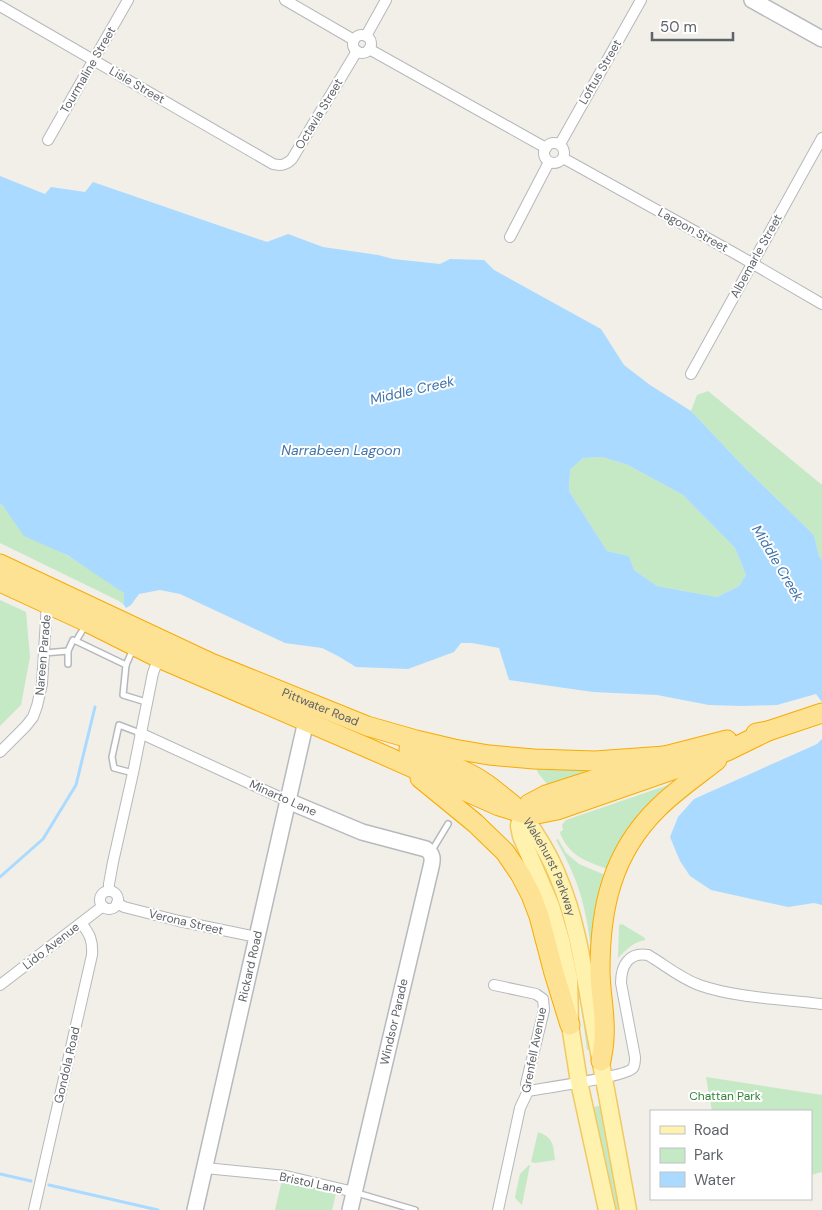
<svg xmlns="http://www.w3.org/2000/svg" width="822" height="1210" font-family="'DM Sans',sans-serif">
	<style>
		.green { fill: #c5e8c5 }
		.water { fill: #aadaff; fill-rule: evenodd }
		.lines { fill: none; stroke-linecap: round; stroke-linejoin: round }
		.stream { stroke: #aadaff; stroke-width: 3 }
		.lane-casing { stroke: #b5b8bc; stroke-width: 8 }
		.street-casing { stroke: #b5b8bc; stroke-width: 12 }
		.secondary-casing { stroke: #b6babf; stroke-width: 18 }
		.primary-casing { stroke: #f2c960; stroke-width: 19 }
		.highway-casing { stroke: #f9ab00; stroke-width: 21 }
		.lane { stroke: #fff; stroke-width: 5 }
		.street { stroke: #fff; stroke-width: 10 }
		.secondary { stroke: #fff; stroke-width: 15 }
		.primary { stroke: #fff2af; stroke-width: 16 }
		.highway { stroke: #fde293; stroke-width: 19 }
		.labels { text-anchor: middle; stroke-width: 4; stroke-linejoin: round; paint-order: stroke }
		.street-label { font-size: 12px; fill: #5f6368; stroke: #fff }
		.park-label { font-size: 12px; fill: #348238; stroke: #fff }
		.water-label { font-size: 14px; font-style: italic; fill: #4174aa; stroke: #fff }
	</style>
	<rect width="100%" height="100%" fill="#f1efe8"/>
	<g class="green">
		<path d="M708,391L822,485V560L819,556L814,535L745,468L691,411L697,395Z"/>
		<path d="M602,457L628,465L683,495L735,548L746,575L739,586L717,597L657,586L634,570L629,556L607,551L569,491L570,470L583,458Z"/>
		<path d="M0,504L58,550L96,573L125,593L124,605L119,601L0,543Z"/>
		<path d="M0,600L26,612L30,657L21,705L0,726Z"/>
		<path d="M619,765L548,785L538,773L536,767Z"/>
		<path d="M671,784L610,870C592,863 577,860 565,843C563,839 561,837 560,832L563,830L562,825L566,820Z"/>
		<path d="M558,839L566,853L579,864L605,875L593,966C590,947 589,927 584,908C579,884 568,861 556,840Z"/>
		<path d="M536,844L563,900L593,1049L587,1050C581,1007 577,964 565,922C557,895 544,870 532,845Z"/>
		<path d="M622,924L645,938V940C633,942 627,949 618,958L619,925Z"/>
		<path d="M706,1077L822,1095V1172L811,1175V1111H712Z"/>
		<path d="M604,1105L623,1210H614L598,1133L594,1107Z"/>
		<path d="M538,1132C554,1138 553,1145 555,1160L535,1163L531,1162Z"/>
		<path d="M529,1165H530L522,1205L516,1199L515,1197L520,1174Z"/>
		<path d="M282,1180L336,1193L332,1210H275Z"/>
	</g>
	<g class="water">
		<path d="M0,176L45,194L51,187L85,192L93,182L267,242L288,234L323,247L378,255L393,259L440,264L450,259L484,260L494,270L601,329L624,365L650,385L691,411L745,468L814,535L819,556L822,560V702L816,694L777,705L742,706L709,705L657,695L593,692L509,680L499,648L472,643H461L454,652L408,669L356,667L338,656L322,648L285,643L180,594L160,590L139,594L131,605L126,608L124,605V593L67,555L24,536L3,506L0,504ZM602,457L628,465L683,495L735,548L746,575L739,586L717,597L657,586L634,570L629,556L607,551L569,491L570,470L583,458Z"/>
		<path d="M822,739V905L814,903L788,907L711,890L690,876L680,861L670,837L678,817L694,799L817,744Z"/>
	</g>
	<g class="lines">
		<g class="stream">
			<path d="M0,877L43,839L76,785L95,707"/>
			<path d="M0,1174L31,1181"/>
			<path d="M49,1185L158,1210"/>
		</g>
		<defs>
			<g id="lane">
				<path d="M85,626L76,641L126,665"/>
				<path d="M133,649L126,665L123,695L146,702"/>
				<path d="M68,651L73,640L76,641"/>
				<path d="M44,653L68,651V664"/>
				<path d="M133,773L114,768L112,757L119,725L140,733"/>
				<path d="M431,852L448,824"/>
				<path d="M357,1193L415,1210"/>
			</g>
			<g id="street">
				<path d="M285,0L354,40"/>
				<path d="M0,6L273,164C281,166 286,165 292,159L357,51"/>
				<circle cx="362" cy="44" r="9"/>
				<path d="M366,36L386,0"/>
				<path d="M369,49L546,148"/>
				<path d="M48,140L128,0"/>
				<circle cx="554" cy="153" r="10"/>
				<path d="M560,144L641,0"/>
				<path d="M563,158L736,254L822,304"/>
				<path d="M510,237L549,162"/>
				<path d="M691,374L822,138"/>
				<path d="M140,733L288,801"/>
				<path d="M0,752L26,726L33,717L37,706L42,684L47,603"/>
				<path d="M109,891V884L113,862L133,773L153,673L160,654"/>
				<circle cx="109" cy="900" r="9"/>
				<path d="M117,903L124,907L179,921L257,937"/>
				<path d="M0,985L103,906"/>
				<path d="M494,985L536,994L543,999L544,1010L526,1084L528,1091L520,1108L498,1210"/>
				<path d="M528,1091C544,1088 626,1077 633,1068C635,1065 635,1060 635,1057L621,983C621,965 629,952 648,955C665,965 680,978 699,985C736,998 782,999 822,1004"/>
				<path d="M205,1168L286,1176L354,1192"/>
				<path d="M34,1210L92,955C93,941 90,934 81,923"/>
			</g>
			<g id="secondary">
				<path d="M752,0L822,39"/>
				<path d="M288,801L362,832L426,849C433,854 433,859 431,867L350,1210"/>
				<path id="s1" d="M195,1210L306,721"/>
			</g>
			<g id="primary">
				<path id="s2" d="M522,813C536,834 550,855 559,879C578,923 585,979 594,1027C606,1088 617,1149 628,1210"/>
				<path d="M522,813L519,826L521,836L551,906L561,940L569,978L570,1025L579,1082L607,1210"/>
			</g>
			<g id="highway">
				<path id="s3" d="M0,564L211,663L367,726L416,740L454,749L489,755L534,759L595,761L665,756"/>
				<path d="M0,582L87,622L159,658L368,748L499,806L522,813L537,814L557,810L727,751L768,731"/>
				<path d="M756,733L768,731L822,713"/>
				<path d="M409,749C428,756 448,763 466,772C484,780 498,793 513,805"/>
				<path d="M420,778L475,823L505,852L520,874L531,895L539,916L554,973L570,1025"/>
				<path d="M522,813L529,804L546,795L636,766L665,756L727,740"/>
				<path d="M601,1061C602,1054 604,1046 604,1038C606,1016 600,993 600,970C600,908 612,853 658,808C676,790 697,776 717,760"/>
			</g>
		</defs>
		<use href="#lane" class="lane-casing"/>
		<use href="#street" class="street-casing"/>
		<use href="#secondary" class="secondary-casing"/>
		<use href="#primary" class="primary-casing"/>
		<use href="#highway" class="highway-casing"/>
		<use href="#lane" class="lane"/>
		<use href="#street" class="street"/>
		<use href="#secondary" class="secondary"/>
		<use href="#primary" class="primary"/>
		<use href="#highway" class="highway"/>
	</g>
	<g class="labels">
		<g class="street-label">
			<text transform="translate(88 70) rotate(-60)" y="4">Tourmaline Street</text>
			<text transform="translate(600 72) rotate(-60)" y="4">Loftus Street</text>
			<text transform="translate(137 85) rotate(30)" y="4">Lisle Street</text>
			<text transform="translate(319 114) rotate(-59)" y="4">Octavia Street</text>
			<text transform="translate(693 230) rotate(29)" y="4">Lagoon Street</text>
			<text transform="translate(756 256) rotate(-61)" y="4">Albemarle Street</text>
			<text transform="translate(43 655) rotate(-85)" y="4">Nareen Parade</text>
			<text dy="4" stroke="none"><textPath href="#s3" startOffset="351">Pittwater Road</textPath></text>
			<text transform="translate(283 798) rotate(24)" y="4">Minarto Lane</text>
			<text dy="4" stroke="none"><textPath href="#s2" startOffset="61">Wakehurst Parkway</textPath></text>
			<text transform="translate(186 922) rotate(13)" y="4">Verona Street</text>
			<text transform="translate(51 946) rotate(-38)" y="4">Lido Avenue</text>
			<text dy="4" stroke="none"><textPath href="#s1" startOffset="250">Rickard Road</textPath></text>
			<text transform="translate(394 1022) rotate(-77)" y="4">Windsor Parade</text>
			<text transform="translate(534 1050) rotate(-79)" y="4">Grenfell Avenue</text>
			<text transform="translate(67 1065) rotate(-77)" y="4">Gondola Road</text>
			<text transform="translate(311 1183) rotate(12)" y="4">Bristol Lane</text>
		</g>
		<g class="park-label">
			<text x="725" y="1100">Chattan Park</text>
		</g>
		<g class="water-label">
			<text transform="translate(412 390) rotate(-13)" y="5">Middle Creek</text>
			<text x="341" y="455">Narrabeen Lagoon</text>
			<text transform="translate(778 563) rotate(59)" y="5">Middle Creek</text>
		</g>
	</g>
	<rect x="650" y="1110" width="162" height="90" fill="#ffffff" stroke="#bfc1c3"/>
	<rect x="660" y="1126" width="25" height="8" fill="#fff2af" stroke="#bfc1c3"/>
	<text x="694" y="1135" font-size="15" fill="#5f6368">Road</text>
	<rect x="660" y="1148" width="25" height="15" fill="#c5e8c5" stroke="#bfc1c3"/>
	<text x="694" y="1160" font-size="15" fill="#5f6368">Park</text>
	<rect x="660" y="1172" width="25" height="15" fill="#aadaff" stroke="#bfc1c3"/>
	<text x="694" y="1185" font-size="15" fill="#5f6368">Water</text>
	<path d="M652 32v8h81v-8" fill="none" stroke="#5f6368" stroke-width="2.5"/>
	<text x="660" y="32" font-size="15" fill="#5f6368" stroke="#ffffff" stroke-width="4" paint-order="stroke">50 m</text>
</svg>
